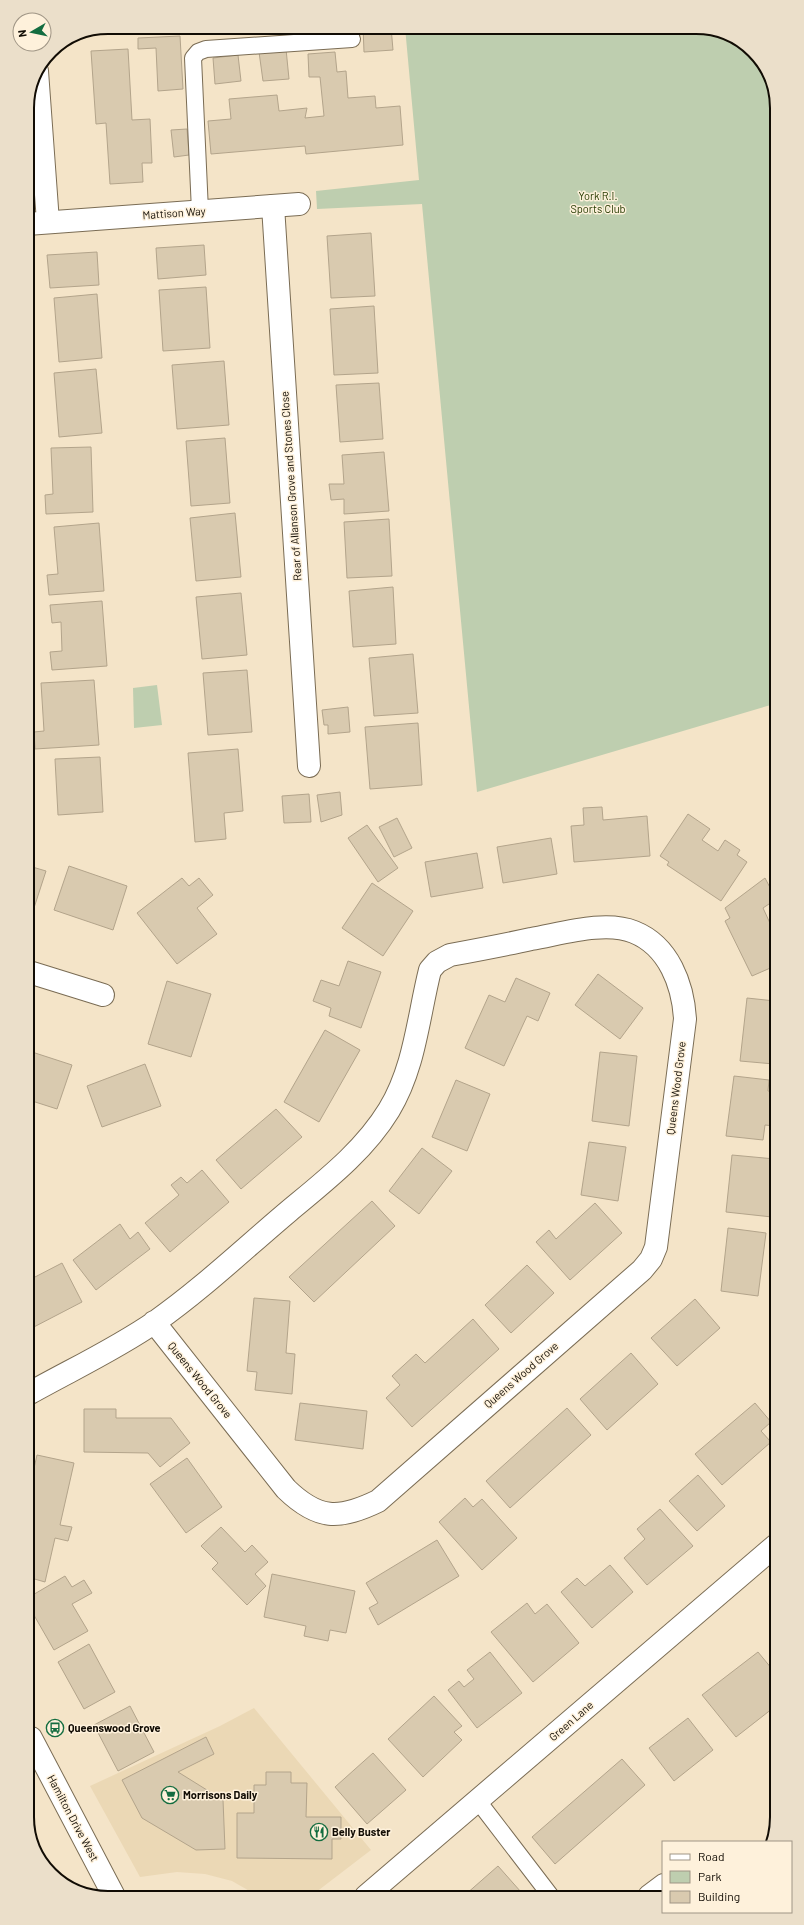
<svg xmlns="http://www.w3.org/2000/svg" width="804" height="1925" font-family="Barlow,sans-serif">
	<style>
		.built { fill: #ebd8b5 }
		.green { fill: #beceaf }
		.building { fill: #d9caaf; stroke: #b3a48b }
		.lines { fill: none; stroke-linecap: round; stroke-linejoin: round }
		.service-casing { stroke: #7a6c54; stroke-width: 18 }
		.minor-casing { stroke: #7a6c54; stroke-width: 24 }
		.service { stroke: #fff; stroke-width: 16 }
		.minor { stroke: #fff; stroke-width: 22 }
		.labels { text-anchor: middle; stroke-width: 3; stroke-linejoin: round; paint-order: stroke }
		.park-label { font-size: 11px; fill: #253a00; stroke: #fef1db }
		.street-label { font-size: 11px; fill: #110c04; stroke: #fef1db }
		.poi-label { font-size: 11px; font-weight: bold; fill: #110c04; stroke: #fef1db; text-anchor: start }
		.rim { fill: none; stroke: #110c04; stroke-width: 2 }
	</style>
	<rect width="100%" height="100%" fill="#f4e4c8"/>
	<path class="built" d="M254,1708L371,1850L311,1896L260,1897L232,1881L205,1874L177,1872L140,1877L90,1786L220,1726Z"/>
	<g class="green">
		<path d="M405,27H702L746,44L773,82L774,704L477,792L422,204L317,209L316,191L419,180Z"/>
		<path d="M157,685L162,725L134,728L133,688Z"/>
	</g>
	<g class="building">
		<path d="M363,27H391L393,50L364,52Z"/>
		<path d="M180,36L183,89L158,91L156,48L138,49V38Z"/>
		<path d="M128,49L132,120L150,119L152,163H142L143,182L110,184L106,123L96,124L91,51Z"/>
		<path d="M286,49L289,79L263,81L259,52Z"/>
		<path d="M335,52L337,72L346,71L348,98L375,96L376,108L400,106L403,145L306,154L305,146L211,154L208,121L231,119L229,99L277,95L279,111L307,108L305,118L324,116L320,77H309L308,54Z"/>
		<path d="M238,55L241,81L215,84L213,58Z"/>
		<path d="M187,129L189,155L174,157L171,130Z"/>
		<path d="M371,233L375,296L331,298L327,236Z"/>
		<path d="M204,245L206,275L158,279L156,248Z"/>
		<path d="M97,252L99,285L50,288L47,255Z"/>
		<path d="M206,287L210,348L163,351L159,290Z"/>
		<path d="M97,294L102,358L59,362L54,298Z"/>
		<path d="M374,306L378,373L334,375L330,309Z"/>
		<path d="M224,361L229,425L177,429L172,365Z"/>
		<path d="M96,369L102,433L59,437L54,373Z"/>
		<path d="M379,383L383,439L340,442L336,385Z"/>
		<path d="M225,438L230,503L191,506L186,441Z"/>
		<path d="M91,447L93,512L46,514L45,495L53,494L51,448Z"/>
		<path d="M384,452L389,511L344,514V499L331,500L329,484H344L342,455Z"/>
		<path d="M235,513L241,577L196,581L190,518Z"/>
		<path d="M389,519L392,576L347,578L344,522Z"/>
		<path d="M99,523L104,591L49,595L47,575L58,574L54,527Z"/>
		<path d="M393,587L396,644L353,647L349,591Z"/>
		<path d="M241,593L247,655L202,659L196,597Z"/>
		<path d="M102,601L107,666L52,670L50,652L62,651L61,622L52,623L50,605Z"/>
		<path d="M413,654L418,713L374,716L369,658Z"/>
		<path d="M247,670L252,732L208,735L203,673Z"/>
		<path d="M94,680L99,745L35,749L34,732L44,731L41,683Z"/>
		<path d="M348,707L350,732L328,734V725H324L322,710Z"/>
		<path d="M418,723L422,785L370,789L365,727Z"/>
		<path d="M238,749L243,811L224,813L226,839L195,842L188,753Z"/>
		<path d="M100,757L103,812L58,815L55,759Z"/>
		<path d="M340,792L342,815L321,822L317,795Z"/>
		<path d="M309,794L311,822L284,823L282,796Z"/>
		<path d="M602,807L603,820L647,816L650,856L574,862L571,826L584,825L583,808Z"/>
		<path d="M688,814L710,829L702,840L718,851L725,840L740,850L737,855L747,862L721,901L667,865L669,862L660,856Z"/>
		<path d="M397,818L412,848L394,857L379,827Z"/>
		<path d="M367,825L398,868L378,882L348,838Z"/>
		<path d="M551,838L557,874L503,883L497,847Z"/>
		<path d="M477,853L483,888L431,897L425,862Z"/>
		<path d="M29,866L46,871L32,914L29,913Z"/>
		<path d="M69,866L127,886L113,930L54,910Z"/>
		<path d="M182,878L189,886L199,878L213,895L197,908L217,934L177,964L137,913Z"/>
		<path d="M765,878L775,897V900L763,908L775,934V966L752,976L725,921L730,918L725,908Z"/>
		<path d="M372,883L413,911L383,956L342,928Z"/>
		<path d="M348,961L381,972L361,1028L329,1016L331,1008L313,1001L321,980L339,986Z"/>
		<path d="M598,974L643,1008L620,1039L575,1005Z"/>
		<path d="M516,978L550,993L538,1021L527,1016L504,1066L465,1048L489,995L505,1002Z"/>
		<path d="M167,981L211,994L191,1057L148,1044Z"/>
		<path d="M747,998L775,1001L774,1064L740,1061Z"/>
		<path d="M325,1030L360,1050L319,1122L284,1102Z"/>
		<path d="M29,1051L72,1065L57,1109L29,1100Z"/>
		<path d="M600,1052L637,1056L629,1126L592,1121Z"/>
		<path d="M145,1064L161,1106L102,1127L87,1086Z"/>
		<path d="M734,1076L769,1080L768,1091L775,1092V1126L765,1125L763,1140L726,1136Z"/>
		<path d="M456,1080L490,1094L467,1151L432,1137Z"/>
		<path d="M276,1109L302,1137L241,1189L216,1160Z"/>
		<path d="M589,1142L626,1147L618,1201L581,1195Z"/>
		<path d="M422,1148L452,1171L419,1214L389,1191Z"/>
		<path d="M732,1155L775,1159V1183L772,1217L726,1212Z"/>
		<path d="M202,1170L229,1202L170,1252L145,1223L179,1195L171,1185L181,1177L187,1183Z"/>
		<path d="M372,1201L395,1226L314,1302L289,1277Z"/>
		<path d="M595,1203L622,1233L570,1280L536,1242L549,1230L556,1239Z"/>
		<path d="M120,1224L130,1239L138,1232L150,1249L96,1290L73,1260Z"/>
		<path d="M728,1228L766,1233L758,1296L721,1291Z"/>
		<path d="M62,1263L82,1302L30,1329V1267L35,1277Z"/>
		<path d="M527,1265L554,1293L511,1333L485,1305Z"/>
		<path d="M254,1298L290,1301L286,1353L295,1354L292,1394L255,1390L257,1372L247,1371Z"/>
		<path d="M695,1299L720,1328L677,1366L651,1338Z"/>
		<path d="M473,1319L499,1349L412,1427L386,1398L400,1385L392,1376L416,1354L425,1363Z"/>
		<path d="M631,1353L658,1384L607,1430L580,1399Z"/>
		<path d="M300,1403L367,1411L363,1449L295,1440Z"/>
		<path d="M755,1403L771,1422L761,1431L771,1442L722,1485L695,1454Z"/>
		<path d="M567,1408L591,1435L510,1508L486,1481Z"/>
		<path d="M84,1409H116V1418H171L190,1443L160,1467L148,1453L84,1452Z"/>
		<path d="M37,1455L74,1463L60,1525L72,1527L68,1541L55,1538L45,1582L31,1578L30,1486Z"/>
		<path d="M187,1458L222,1507L186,1533L150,1484Z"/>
		<path d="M698,1475L725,1506L697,1531L669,1501Z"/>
		<path d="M465,1498L473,1507L482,1499L517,1538L482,1570L439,1522Z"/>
		<path d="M660,1509L693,1546L647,1585L624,1558L645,1539L637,1529Z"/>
		<path d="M221,1527L245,1552L252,1545L268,1562L255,1574L266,1586L247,1605L212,1569L218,1563L201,1546Z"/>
		<path d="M437,1540L459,1576L378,1625L369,1608L378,1603L366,1583Z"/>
		<path d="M610,1565L633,1592L592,1628L561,1592L577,1578L585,1586Z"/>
		<path d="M272,1574L355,1591L346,1633L330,1630L328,1641L304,1636L306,1626L264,1617Z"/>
		<path d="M65,1576L72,1587L84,1580L92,1593L72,1604L88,1631L54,1650L31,1610V1596Z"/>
		<path d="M527,1603L535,1614L547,1604L579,1643L533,1682L491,1632Z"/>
		<path d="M89,1644L115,1692L84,1709L58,1662Z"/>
		<path d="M490,1652L522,1693L477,1728L448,1690L459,1681L464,1687L474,1679L467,1670Z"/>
		<path d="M758,1652L777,1675V1705L736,1737L702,1695Z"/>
		<path d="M434,1696L462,1726L454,1732L462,1740L423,1777L388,1739Z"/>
		<path d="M130,1706L154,1752L118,1771L94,1725Z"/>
		<path d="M688,1718L713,1750L674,1781L649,1748Z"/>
		<path d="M206,1737L214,1754L178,1772L223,1800L225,1849L196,1850L142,1818L122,1780Z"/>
		<path d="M373,1753L406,1790L367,1824L335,1787Z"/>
		<path d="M622,1759L645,1785L555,1864L532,1837Z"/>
		<path d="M266,1772H291V1783H307L306,1817H341V1839H332V1859L237,1858V1813H254V1785H266Z"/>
		<path d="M498,1866L521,1892L517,1895H465Z"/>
	</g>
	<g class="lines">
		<defs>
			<g id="service">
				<path d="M200,211L193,58L198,52L206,49L352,39"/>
				<path d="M478,1801L550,1895"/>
				<path d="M647,1894L663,1882"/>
			</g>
			<g id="minor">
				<path d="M37,71L48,222"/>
				<path d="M273,206L309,766"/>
				<path d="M27,224L299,204"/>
				<path d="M29,972L103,995"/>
				<path d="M30,1393C71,1370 116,1349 155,1322C202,1289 245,1248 289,1211C325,1181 364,1151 389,1110C415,1067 418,1018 430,970L437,962L450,955C477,950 504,945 531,939C561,934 605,920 634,932C669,946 683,985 685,1019L656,1247L651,1259L642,1270L378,1501C339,1520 318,1520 286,1489L154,1322"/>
				<path d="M31,1738L115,1898"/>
				<path d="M366,1896L776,1545"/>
			</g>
		</defs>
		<use href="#service" class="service-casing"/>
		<use href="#minor" class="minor-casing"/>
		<use href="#service" class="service"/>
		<use href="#minor" class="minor"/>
	</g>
	<defs>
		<symbol id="bus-ring" viewBox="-11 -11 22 22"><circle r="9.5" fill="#fef1db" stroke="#146d40" stroke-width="1.5"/><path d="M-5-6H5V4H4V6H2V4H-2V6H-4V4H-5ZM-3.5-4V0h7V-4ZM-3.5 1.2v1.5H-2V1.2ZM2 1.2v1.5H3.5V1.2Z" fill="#146d40"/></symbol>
		<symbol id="supermarket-ring" viewBox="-11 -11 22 22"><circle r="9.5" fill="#fef1db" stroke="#146d40" stroke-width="1.5"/><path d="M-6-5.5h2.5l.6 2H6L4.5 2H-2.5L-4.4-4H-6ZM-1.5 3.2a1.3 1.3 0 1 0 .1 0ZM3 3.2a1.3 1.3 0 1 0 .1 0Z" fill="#146d40"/></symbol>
		<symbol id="restaurant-ring" viewBox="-11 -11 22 22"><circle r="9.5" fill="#fef1db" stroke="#146d40" stroke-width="1.5"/><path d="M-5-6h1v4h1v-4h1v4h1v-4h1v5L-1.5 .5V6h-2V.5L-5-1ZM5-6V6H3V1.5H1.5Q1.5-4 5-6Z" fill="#146d40"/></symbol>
	</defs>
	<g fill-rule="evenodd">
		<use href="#bus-ring" x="45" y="1718" width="20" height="20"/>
		<use href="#supermarket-ring" x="160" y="1785" width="20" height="20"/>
		<use href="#restaurant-ring" x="309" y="1822" width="20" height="20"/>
	</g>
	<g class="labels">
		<g class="park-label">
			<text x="598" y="200">York R.I.<tspan x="598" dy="13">Sports Club</tspan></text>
		</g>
		<g class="street-label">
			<text transform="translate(174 213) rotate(-4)" y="4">Mattison Way</text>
			<text transform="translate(291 486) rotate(-94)" y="4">Rear of Allanson Grove and Stones Close</text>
			<text transform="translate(676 1088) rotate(-83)" y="4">Queens Wood Grove</text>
			<text transform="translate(521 1375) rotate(-41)" y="4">Queens Wood Grove</text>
			<text transform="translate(200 1380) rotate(51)" y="4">Queens Wood Grove</text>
			<text transform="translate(571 1721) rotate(-41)" y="4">Green Lane</text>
			<text transform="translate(73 1818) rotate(62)" y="4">Hamilton Drive West</text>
		</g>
		<g class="poi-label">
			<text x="68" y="1732">Queenswood Grove</text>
			<text x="183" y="1799">Morrisons Daily</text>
			<text x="332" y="1836">Belly Buster</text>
		</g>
	</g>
	<path d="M0 0H804V1925H0ZM108 34H696A74 74 0 0 1 770 108V1817A74 74 0 0 1 696 1891H108A74 74 0 0 1 34 1817V108A74 74 0 0 1 108 34Z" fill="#ebdfca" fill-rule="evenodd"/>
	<path class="rim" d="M108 34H696A74 74 0 0 1 770 108V1817A74 74 0 0 1 696 1891H108A74 74 0 0 1 34 1817V108A74 74 0 0 1 108 34Z"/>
	<rect x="662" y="1841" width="130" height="72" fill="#fef1db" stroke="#9f9585"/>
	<rect x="670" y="1854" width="20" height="6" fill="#ffffff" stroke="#9f9585"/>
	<text x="698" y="1861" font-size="12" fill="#110c04">Road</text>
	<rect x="670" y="1871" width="20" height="12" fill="#beceaf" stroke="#9f9585"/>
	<text x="698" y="1881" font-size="12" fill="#110c04">Park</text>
	<rect x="670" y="1891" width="20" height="12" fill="#d9caaf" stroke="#9f9585"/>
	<text x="698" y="1901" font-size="12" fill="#110c04">Building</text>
	<g transform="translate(32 32) rotate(261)"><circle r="19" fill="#fef1db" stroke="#9f9585"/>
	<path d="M0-3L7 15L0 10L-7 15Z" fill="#146d40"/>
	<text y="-6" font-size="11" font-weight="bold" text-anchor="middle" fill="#110c04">N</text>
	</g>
</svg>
